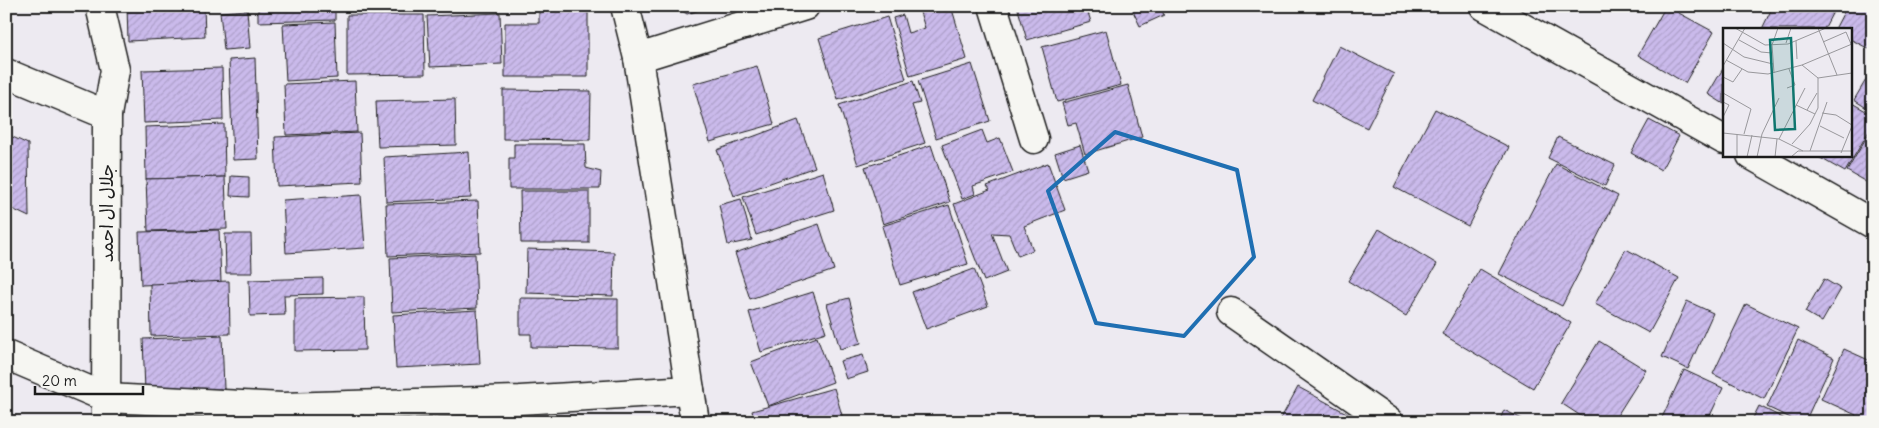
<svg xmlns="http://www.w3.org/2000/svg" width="1879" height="428" font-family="Delius,'Playpen Sans Arabic',sans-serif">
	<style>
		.building { fill: url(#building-hatch); stroke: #1c1c1c }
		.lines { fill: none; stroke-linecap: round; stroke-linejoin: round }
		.minor-casing { stroke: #1c1c1c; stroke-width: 31 }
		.minor { stroke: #f6f6f2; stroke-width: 28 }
		.marked { fill: none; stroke: #1f6fb2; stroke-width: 4; stroke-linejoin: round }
		.labels { text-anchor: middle; stroke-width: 4; stroke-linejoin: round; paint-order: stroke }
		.street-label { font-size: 18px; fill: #1c1c1c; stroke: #f6f6f2 }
		.inset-road { fill: none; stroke: #99989c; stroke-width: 1 }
		.view { fill: #0f766e; fill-opacity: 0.15; stroke: #0f766e; stroke-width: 2.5 }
		.inset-edge { fill: none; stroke: #1c1c1c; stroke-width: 2.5 }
	</style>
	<defs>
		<pattern id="building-hatch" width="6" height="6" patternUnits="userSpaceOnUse" patternTransform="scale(1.25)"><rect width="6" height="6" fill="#cabaeb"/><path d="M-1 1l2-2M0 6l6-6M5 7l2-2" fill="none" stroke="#ad9fc9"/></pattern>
	</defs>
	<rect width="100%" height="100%" fill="#edeaf1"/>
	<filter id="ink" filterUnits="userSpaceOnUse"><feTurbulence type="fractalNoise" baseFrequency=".02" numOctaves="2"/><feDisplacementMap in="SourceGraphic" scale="10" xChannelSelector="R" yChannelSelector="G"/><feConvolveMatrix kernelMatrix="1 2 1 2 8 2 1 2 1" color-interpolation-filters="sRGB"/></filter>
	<g filter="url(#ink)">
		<g class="building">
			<path d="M127,6H204L205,37L128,41Z"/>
			<path d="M258,6H335V20L258,22Z"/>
			<path d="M349,6H424L349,8Z"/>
			<path d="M675,6H712L687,14Z"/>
			<path d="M918,6H951L967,59L910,76L893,18L903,15L908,33L925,28Z"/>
			<path d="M1017,6H1086L1091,22L1027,40Z"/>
			<path d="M1133,6H1160L1164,15L1140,26L1131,7Z"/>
			<path d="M1666,6L1714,32L1685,83L1638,55Z"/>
			<path d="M1773,6H1827L1834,10L1824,29H1762Z"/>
			<path d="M1847,6H1873V51L1850,39V29H1835Z"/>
			<path d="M539,9H588V77H505V23H539Z"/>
			<path d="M247,10L250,48L224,50L220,12Z"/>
			<path d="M500,13L502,64L430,67L427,16Z"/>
			<path d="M347,15H424L425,74L347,75Z"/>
			<path d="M887,17L906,79L838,100L819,38Z"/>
			<path d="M335,22L337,78L286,81L283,24Z"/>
			<path d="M1106,30L1121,85L1057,102L1042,47Z"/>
			<path d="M1339,46L1394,74L1367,128L1312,100Z"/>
			<path d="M255,58L258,159L233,160L229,60Z"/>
			<path d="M972,64L990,121L936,138L918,81Z"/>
			<path d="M757,66L774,124L710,142L693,84Z"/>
			<path d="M1724,67V104L1708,94Z"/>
			<path d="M222,68L223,120L144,123L142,70Z"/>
			<path d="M1873,68V112L1854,100Z"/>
			<path d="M355,81L357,132L286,135L284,84Z"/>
			<path d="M913,81L920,103L912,105L925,143L858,165L839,105Z"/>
			<path d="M1128,85L1142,137L1085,154L1076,123L1068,125L1062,103Z"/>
			<path d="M503,90L591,91L590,140L503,139Z"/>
			<path d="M455,99L456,145L378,147L376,101Z"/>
			<path d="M1850,102L1873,115V124L1845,172L1815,155H1850Z"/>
			<path d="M1435,109L1509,147L1468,226L1394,187Z"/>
			<path d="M798,120L815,167L734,196L717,150Z"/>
			<path d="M1649,120L1679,136L1661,170L1631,153Z"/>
			<path d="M224,124L225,177L146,179L145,127Z"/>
			<path d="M1873,126V186L1847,171Z"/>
			<path d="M982,130L987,143L1000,138L1013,172L973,186L975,194L962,199L942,145Z"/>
			<path d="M360,133L362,182L277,186L275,137Z"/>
			<path d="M6,134L28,144L29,217L6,206Z"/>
			<path d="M1558,137L1615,165L1605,186L1548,158Z"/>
			<path d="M514,144H585L586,168L601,172L600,189H509V158H514Z"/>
			<path d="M931,145L950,202L883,224L865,167Z"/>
			<path d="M1080,145L1088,170L1063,178L1055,153Z"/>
			<path d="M469,152L471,198L386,202L384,157Z"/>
			<path d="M1048,163L1065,210L1024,226L1033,250L1018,256L1009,234L992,233L1007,272L984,281L954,204L990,190L987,186Z"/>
			<path d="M1556,164L1618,196L1562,306L1499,274Z"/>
			<path d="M823,172L834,210L756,235L743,197Z"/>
			<path d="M231,176L249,177V197L230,196Z"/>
			<path d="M225,177L227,229L148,231L146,179Z"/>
			<path d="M520,191H589V243H521Z"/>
			<path d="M361,195L365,248L286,253L283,200Z"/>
			<path d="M741,199L752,240L728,245L719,205Z"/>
			<path d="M478,201L480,252L388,256L386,204Z"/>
			<path d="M949,205L968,264L900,285L882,226Z"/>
			<path d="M819,224L834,270L750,299L735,253Z"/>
			<path d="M1379,229L1437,264L1406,316L1348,281Z"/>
			<path d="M219,230L221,282L141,285L139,232Z"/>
			<path d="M225,234H251L252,273H226Z"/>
			<path d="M527,249L614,252L613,296L526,293Z"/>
			<path d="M1626,249L1679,278L1649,333L1595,304Z"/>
			<path d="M475,254L477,308L392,312L390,258Z"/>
			<path d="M974,269L988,306L926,329L912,292Z"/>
			<path d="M1480,269L1571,323L1533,388L1442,334Z"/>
			<path d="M323,278V294L284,295L285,315L250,316L249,280Z"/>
			<path d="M1824,279L1841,289L1822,322L1805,312Z"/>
			<path d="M229,281L230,334L151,336L150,284Z"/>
			<path d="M813,292L826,332L761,352L749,312Z"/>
			<path d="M364,297L365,350L295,351V298Z"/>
			<path d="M520,298L618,299V348L531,347V334H520Z"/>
			<path d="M849,298L861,343L840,349L827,304Z"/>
			<path d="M1687,301L1713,313L1688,369L1662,357Z"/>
			<path d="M1746,304L1798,329L1764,399L1713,374Z"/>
			<path d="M477,310L480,364L396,368L393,315Z"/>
			<path d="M222,336L224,389L145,391L143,339Z"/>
			<path d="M817,337L833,382L768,406L751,362Z"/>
			<path d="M1798,340L1834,358L1805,422H1799L1767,407Z"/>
			<path d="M1599,341L1646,370L1613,422H1590L1561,403Z"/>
			<path d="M1844,349L1873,362V422H1853L1856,415L1821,399Z"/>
			<path d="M863,355L868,372L846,379L840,361Z"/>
			<path d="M1684,370L1723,388L1707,422H1660Z"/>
			<path d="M1298,387L1354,417L1352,422H1279Z"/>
			<path d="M834,388L844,422H755L752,411Z"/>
			<path d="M1759,406L1791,422H1751Z"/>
			<path d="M1504,410L1526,421V422H1499Z"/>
			<rect x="157" y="419" width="71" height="3"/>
		</g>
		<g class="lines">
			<defs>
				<g id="minor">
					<path d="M100,6L115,70L107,115L106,422"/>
					<path d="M625,6L638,58L695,422"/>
					<path d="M993,6L1034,139"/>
					<path d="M1484,6L1724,140"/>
					<path d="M638,58L805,6"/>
					<path d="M6,73L107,115"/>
					<path d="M1751,155L1873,224"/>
					<path d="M1231,312L1389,422"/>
					<path d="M6,355L107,398L283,407L520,400L690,390"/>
				</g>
			</defs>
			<use href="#minor" class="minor-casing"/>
			<use href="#minor" class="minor"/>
		</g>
	</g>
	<path class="marked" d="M1115,132L1237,170L1254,257L1184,336L1096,323L1048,191Z"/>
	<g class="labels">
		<g class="street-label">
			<text transform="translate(107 213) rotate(-90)" y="6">جلال ال احمد</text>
		</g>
	</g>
	<g transform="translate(1723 28)">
		<rect width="129" height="129" fill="#edeaf1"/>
		<path class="inset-road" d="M12,0L42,17L65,16L103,0M95,0L114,47M16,12L38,24L49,25M73,13L74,31M100,14L123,4L128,16M0,15L21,29L50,36M63,15L68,0M3,32L25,44L45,46L79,37L129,16M79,37L95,50L129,45M0,38L22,0M51,45L49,17L55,0M0,49L10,54L19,41M64,60L72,57L66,41M0,65L28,81L21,106M0,74L6,77L0,89M73,77L92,86M84,82L94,65M99,85L113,87L129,97M97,98L121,110M0,105L56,111L80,123M56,111L82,60M69,116L87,96L95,80V50M87,123L104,74M118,125L129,98M14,129V106M24,129L29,107M34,129L39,106L56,70M52,129L54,111M68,129L75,123H129"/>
		<path class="view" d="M68,10L72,101L52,102L47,12Z"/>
		<rect width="129" height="129" class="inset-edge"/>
	</g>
	<rect width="1879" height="428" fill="none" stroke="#f6f6f2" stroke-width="25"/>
	<rect x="12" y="12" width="1854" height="403" fill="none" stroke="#1c1c1c" stroke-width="2" filter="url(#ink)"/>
	<path d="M35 386v8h108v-8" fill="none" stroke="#1c1c1c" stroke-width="2.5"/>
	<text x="42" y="386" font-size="15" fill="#1c1c1c" stroke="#f6f6f2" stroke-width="4" paint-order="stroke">20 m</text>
</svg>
